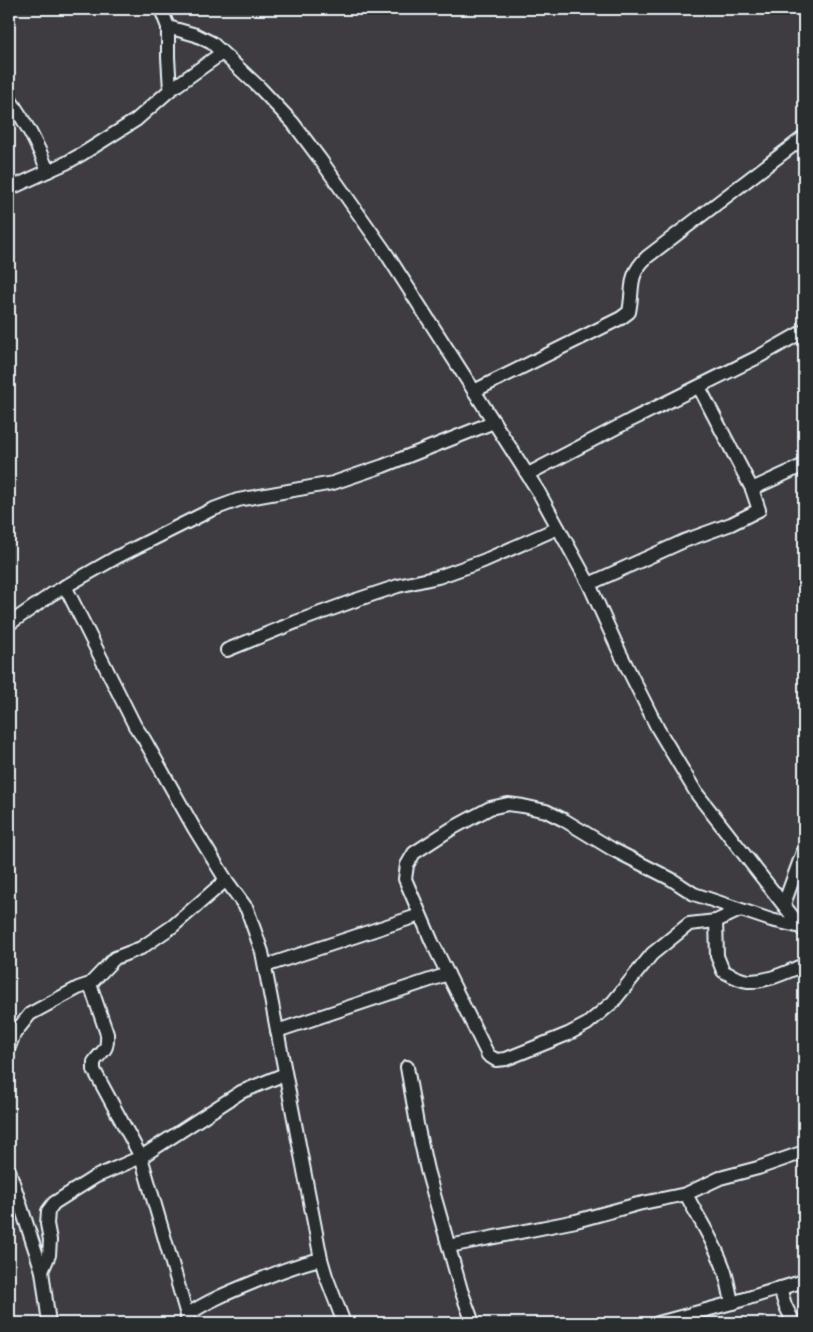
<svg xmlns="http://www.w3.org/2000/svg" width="813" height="1332" font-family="Mynerve,sans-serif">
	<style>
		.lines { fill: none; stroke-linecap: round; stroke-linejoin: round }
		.minor-casing { stroke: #e8f1f8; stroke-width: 16 }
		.minor { stroke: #2a2d2e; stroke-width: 12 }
	</style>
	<rect width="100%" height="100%" fill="#3e3c41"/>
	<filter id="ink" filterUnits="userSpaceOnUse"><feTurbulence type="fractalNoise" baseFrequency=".02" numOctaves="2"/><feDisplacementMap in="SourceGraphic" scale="10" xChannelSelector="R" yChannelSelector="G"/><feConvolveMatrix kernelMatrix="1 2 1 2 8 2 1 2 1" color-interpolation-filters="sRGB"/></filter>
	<g filter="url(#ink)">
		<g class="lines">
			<defs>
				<g id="minor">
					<path d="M161,9L168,27V57L170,90"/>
					<path d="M168,27L196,35L212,43L260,88L293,123L320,159L384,250L538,491L589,584L620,653L658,729L697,794L804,931"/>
					<path d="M9,98C25,121 38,145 48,171L66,163L82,154L136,120L170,90L222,53"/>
					<path d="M9,189L48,171"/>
					<path d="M474,391L621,318L629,312C634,288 627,276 647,257L804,137"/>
					<path d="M528,474L631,420L758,357L804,331"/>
					<path d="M752,489L804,465"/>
					<path d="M589,584L684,541L731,524L759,510L752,489L699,387"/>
					<path d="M65,586L135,726L144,739L194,828L226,880L247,909L262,952L321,1259L326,1276L344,1323"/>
					<path d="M9,624L52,594L117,557L211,510L238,500L333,483L383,466L494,422"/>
					<path d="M227,650L296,622L356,600L398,586L438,577L483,561L558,528"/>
					<path d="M784,904L804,849"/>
					<path d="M740,910L716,921L689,924L652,954L613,1002L587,1024L568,1034L506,1059L496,1060L488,1055L432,942L405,879L407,865L414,853L451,829L490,808L508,804L523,806L546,811L564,820L612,849L671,879L694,894L771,920L801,927"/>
					<path d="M716,921L717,956L723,971C730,975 739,980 748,981C768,982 786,972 804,965"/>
					<path d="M265,966L420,915"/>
					<path d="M90,984L107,1034C108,1052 103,1049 94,1062V1070L141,1157L187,1315"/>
					<path d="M277,1031L448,974"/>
					<path d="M9,1047L14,1034L30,1014L78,988L90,984L115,958L141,948L173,926L226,880"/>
					<path d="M407,1067L417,1124L427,1170L461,1290L473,1323"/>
					<path d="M9,1170L42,1271L49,1323"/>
					<path d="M686,1194L720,1178L758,1168L804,1152"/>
					<path d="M449,1246L576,1221L638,1204L686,1194C699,1220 716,1244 725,1272C728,1282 730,1293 732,1303"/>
					<path d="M42,1271L49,1255L50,1240L47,1224L48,1211L54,1203L95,1177L141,1157L241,1092L285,1074"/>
					<path d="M780,1288L785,1305L794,1323"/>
					<path d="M187,1321V1315C207,1301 232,1291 254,1282C276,1273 298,1264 321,1259"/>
					<path d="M658,1323L732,1303L804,1281"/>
				</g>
			</defs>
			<use href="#minor" class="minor-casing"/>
			<use href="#minor" class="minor"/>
		</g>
	</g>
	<rect width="813" height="1332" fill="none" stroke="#2a2d2e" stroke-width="30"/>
	<rect x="15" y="15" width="783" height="1302" fill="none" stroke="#e8f1f8" stroke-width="2" filter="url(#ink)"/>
</svg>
